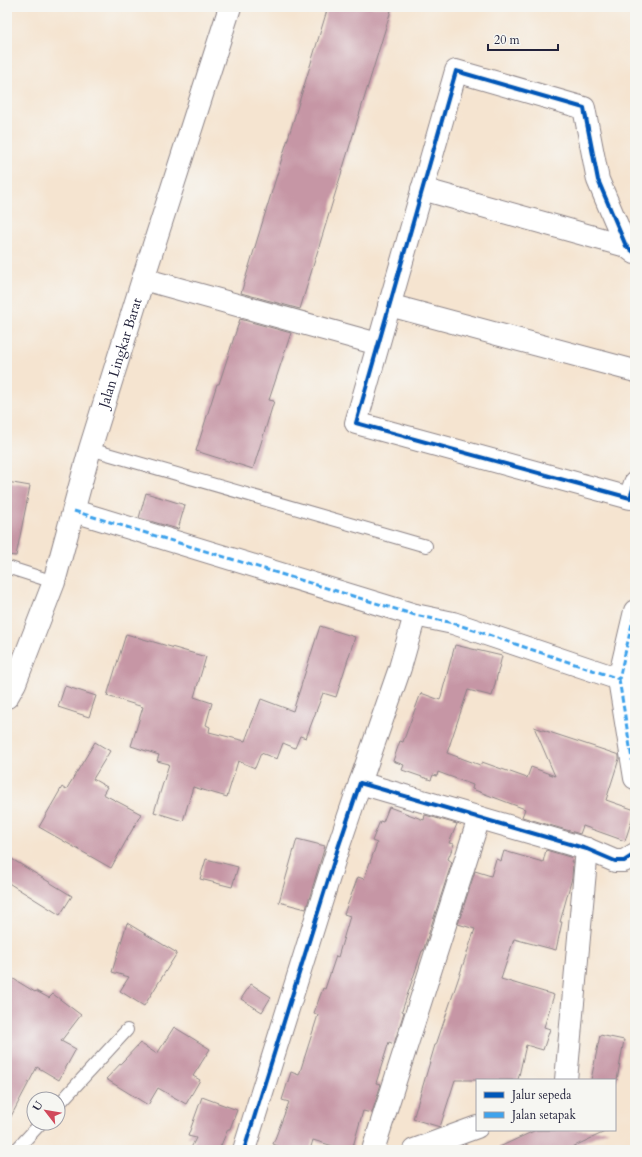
<svg xmlns="http://www.w3.org/2000/svg" width="642" height="1157" font-family="Cardo,serif">
	<style>
		.building { fill: #c696a5 }
		.lines { fill: none; stroke-linecap: round; stroke-linejoin: round }
		.service-casing { stroke: #8c8386; stroke-width: 14 }
		.minor-casing { stroke: #8c8386; stroke-width: 24 }
		.trunk-casing { stroke: #8c8386; stroke-width: 24 }
		.service { stroke: #fff; stroke-width: 12 }
		.minor { stroke: #fff; stroke-width: 22 }
		.trunk { stroke: #fff; stroke-width: 22 }
		.quiet { stroke: #3ea2ec; stroke-width: 3; stroke-dasharray: 6 3; stroke-linecap: butt }
		.cycleway-casing { stroke: #f6f6f2; stroke-width: 6 }
		.cycleway { stroke: #0057b8; stroke-width: 4 }
		.labels { text-anchor: middle; stroke-width: 3; stroke-linejoin: round; paint-order: stroke }
		.street-label { font-size: 14px; fill: #22223b; stroke: #f6f6f2 }
	</style>
	<rect width="100%" height="100%" fill="#f6f6f2"/>
	<filter id="ink" filterUnits="userSpaceOnUse"><feTurbulence type="fractalNoise" baseFrequency=".025" numOctaves="2"/><feDisplacementMap in="SourceGraphic" scale="8" xChannelSelector="R" yChannelSelector="G"/><feConvolveMatrix kernelMatrix="1 2 1 2 8 2 1 2 1" color-interpolation-filters="sRGB"/></filter>
	<filter id="wash" filterUnits="userSpaceOnUse"><feTurbulence type="fractalNoise" baseFrequency=".012" numOctaves="4" result="noise"/><feDisplacementMap in="SourceGraphic" scale="16" xChannelSelector="R" yChannelSelector="G"/><feGaussianBlur stdDeviation="0.9" result="paint"/><feColorMatrix in="noise" values="0 0 0 0 0 0 0 0 0 0 0 0 0 0 0 0 0 1.4 0 .05"/><feComposite in="paint" operator="in"/></filter>
	<g filter="url(#wash)">
		<rect width="100%" height="100%" fill="#f5e4d0"/>
		<g id="blocks">
			<g class="building">
				<path d="M328,7H392L300,309L241,293Z"/>
				<path d="M240,319L291,333L269,400L274,401L253,469L196,451L217,384H219Z"/>
				<path d="M7,482L30,486L16,556L7,555Z"/>
				<path d="M146,493L185,505L178,529L139,518Z"/>
				<path d="M320,626L355,637L336,697L323,693L306,738L300,736L295,748L283,743L277,759L261,753L255,768L238,761L227,797L193,787L183,821L154,812L169,764L157,761L159,755L131,746L143,707L107,696L126,634L206,657L194,697L212,703L206,725L210,727L209,732L245,741L261,699L293,711Z"/>
				<path d="M455,645L502,656L492,696L468,690L447,753L480,765L482,762L527,778L531,767L555,776L534,727L619,755V759L606,800L635,810L625,841L583,826L580,834L522,817L525,809L472,789L473,785L438,772L437,776L433,775L431,780L402,770L404,765L393,761L400,741L403,742L421,693L440,700Z"/>
				<path d="M65,686L96,696L89,717L58,707Z"/>
				<path d="M95,742L110,751L93,779L107,787L103,794L141,814L111,868L39,827L62,787L66,790Z"/>
				<path d="M389,807L424,820L425,815L457,824L449,843L454,844L448,859L452,862L423,951H422L402,1011L404,1012L394,1044L389,1042L376,1083L381,1084L372,1113L363,1111L352,1150H346L313,1140L310,1150H276L278,1146L273,1144L289,1102L282,1100L291,1072L299,1075L318,1015L314,1013L323,988L325,989L336,956L338,957L350,916L344,914L358,877L364,879L377,843L372,841L380,821L383,822Z"/>
				<path d="M297,839L325,846L306,909L279,902Z"/>
				<path d="M546,850L573,858L571,862H573L572,878L560,922H562L556,950L514,939L501,979L554,995L544,1027L550,1029L543,1050L526,1045L518,1080H455L440,1127L413,1119L435,1045H436L475,929L458,924L475,871L491,876L496,859L501,861L504,851L543,862Z"/>
				<path d="M7,856L72,896L60,915L7,882Z"/>
				<path d="M206,859L238,867L232,887L200,879Z"/>
				<path d="M127,923L177,953L144,1006L120,991L129,977L112,972Z"/>
				<path d="M7,975L35,992L36,991L49,998L53,994L81,1015L61,1041L76,1049L59,1080L37,1067L7,1124Z"/>
				<path d="M251,984L271,997L262,1012L241,999Z"/>
				<path d="M174,1027L210,1049L193,1076L200,1080L186,1104L158,1088L148,1105L106,1079L140,1043L157,1054Z"/>
				<path d="M600,1035L624,1040L617,1080H591Z"/>
				<path d="M202,1097L237,1110L230,1129H228L219,1150H190L196,1138L188,1136Z"/>
				<path d="M536,1130H609L566,1150H493Z"/>
			</g>
		</g>
	</g>
	<g filter="url(#ink)">
		<use href="#blocks" fill-opacity="0" stroke="#8c8386" stroke-width="1"/>
		<g class="lines">
			<defs>
				<g id="service">
					<path d="M90,449L426,546"/>
					<path d="M7,567L54,582"/>
					<path d="M58,1105L127,1030"/>
					<path d="M16,1150L41,1123"/>
				</g>
				<g id="minor">
					<path d="M422,189L626,246"/>
					<path d="M635,253L626,246L598,180L584,108L456,71L356,423L630,498L635,483"/>
					<path d="M143,279L378,344"/>
					<path d="M389,305L635,371"/>
					<path d="M74,511L415,615L453,623L619,679L635,611"/>
					<path d="M619,679L635,778"/>
					<path d="M360,783L400,668L415,615"/>
					<path d="M566,1080L587,849"/>
					<path d="M244,1150L338,848L360,783L587,849L615,861H624L635,854"/>
					<path d="M373,1150L479,818"/>
					<path d="M414,1150L477,1127"/>
				</g>
				<g id="trunk">
					<path id="s1" d="M7,697L15,683L54,582L90,449L143,279L230,7"/>
				</g>
			</defs>
			<use href="#service" class="service-casing"/>
			<use href="#minor" class="minor-casing"/>
			<use href="#trunk" class="trunk-casing"/>
			<use href="#service" class="service"/>
			<use href="#minor" class="minor"/>
			<use href="#trunk" class="trunk"/>
			<g class="quiet">
				<path d="M74,511L415,615L453,623L619,679L635,611"/>
				<path d="M619,679L635,778"/>
			</g>
			<defs>
				<g id="cycleway">
					<path d="M635,253L626,246L598,180L584,108L456,71L356,423L630,498L635,483"/>
					<path d="M244,1150L338,848L360,783L587,849L615,861H624L635,854"/>
				</g>
			</defs>
			<use href="#cycleway" class="cycleway-casing"/>
			<use href="#cycleway" class="cycleway"/>
		</g>
	</g>
	<g class="labels">
		<g class="street-label">
			<text dy="5" stroke="none"><textPath href="#s1" startOffset="363">Jalan Lingkar Barat</textPath></text>
		</g>
	</g>
	<rect width="642" height="1157" fill="none" stroke="#f6f6f2" stroke-width="24"/>
	<rect x="476" y="1079" width="140" height="52" fill="#f6f6f2" stroke="#a1a1a9"/>
	<rect x="484" y="1092" width="20" height="6" fill="#0057b8" stroke="#a1a1a9"/>
	<text x="512" y="1099" font-size="12" fill="#22223b">Jalur sepeda</text>
	<rect x="484" y="1112" width="20" height="6" fill="#3ea2ec" stroke="#a1a1a9"/>
	<text x="512" y="1119" font-size="12" fill="#22223b">Jalan setapak</text>
	<g transform="translate(46 1111) rotate(301)"><circle r="19" fill="#f6f6f2" stroke="#a1a1a9"/>
	<path d="M0-3L7 15L0 10L-7 15Z" fill="#d1495b"/>
	<text y="-6" font-size="11" font-weight="bold" text-anchor="middle" fill="#22223b">U</text>
	</g>
	<path d="M488 44v6h70v-6" fill="none" stroke="#22223b" stroke-width="2"/>
	<text x="494" y="44" font-size="12" fill="#22223b" stroke="#f6f6f2" stroke-width="3" paint-order="stroke">20 m</text>
</svg>
